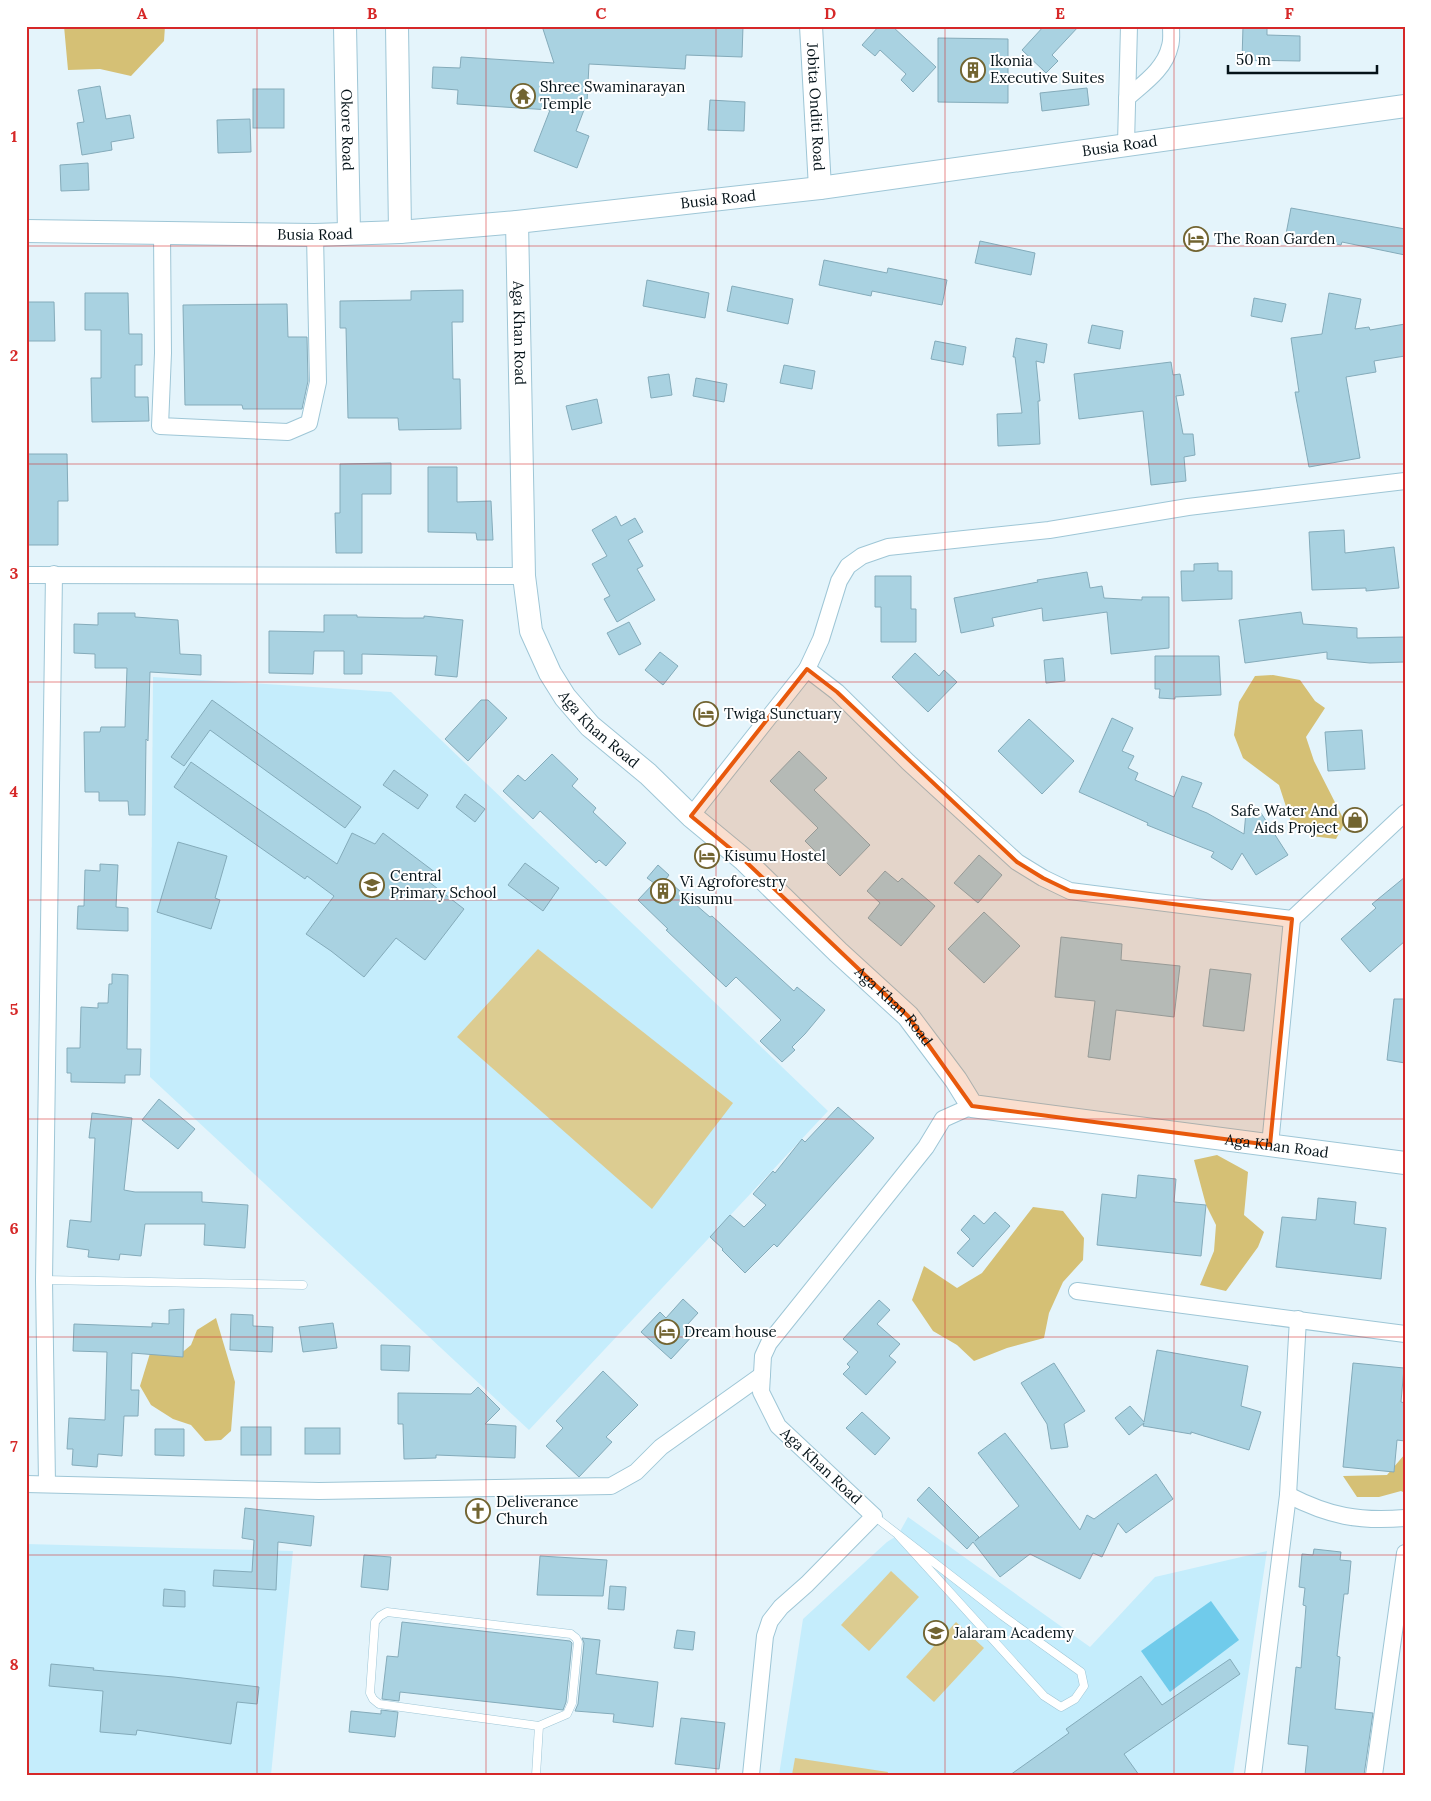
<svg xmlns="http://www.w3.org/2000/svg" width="1431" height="1801" font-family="Lora,serif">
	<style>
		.built { fill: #c5edfc }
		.green { fill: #dccc91 }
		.forest { fill: #d5c075 }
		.water { fill: #70cbeb }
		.building { fill: #a9d2e1; stroke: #84abba }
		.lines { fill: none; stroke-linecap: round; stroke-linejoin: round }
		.lane-casing { stroke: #9ec6d6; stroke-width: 9 }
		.street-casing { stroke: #9ec6d6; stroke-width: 18 }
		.secondary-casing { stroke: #9ec6d6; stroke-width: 24 }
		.lane { stroke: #fff; stroke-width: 8 }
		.street { stroke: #fff; stroke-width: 16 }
		.secondary { stroke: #fff; stroke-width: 22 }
		.marked { fill: #e8590c; fill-opacity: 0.2; stroke: #e8590c; stroke-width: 4; stroke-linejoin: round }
		.grid { fill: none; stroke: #d62828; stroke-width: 1; stroke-opacity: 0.55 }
		.labels { text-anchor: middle; stroke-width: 4; stroke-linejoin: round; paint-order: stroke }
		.poi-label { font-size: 15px; fill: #041218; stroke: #fff; text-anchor: start }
		.street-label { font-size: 15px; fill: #041218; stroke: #fff }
		.neatline { fill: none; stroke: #d62828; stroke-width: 2 }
		.grid-label { font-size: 16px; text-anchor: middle; font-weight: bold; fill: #d62828 }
	</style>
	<rect width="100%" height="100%" fill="#e4f4fb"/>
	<g class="built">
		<path d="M153,677L391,692L828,1111L529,1430L150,1077Z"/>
		<path d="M908,1517L1090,1647L1155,1577L1267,1551L1233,1775H779L803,1619L887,1542L898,1535Z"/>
		<path d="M26,1544L293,1551L271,1775H26Z"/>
	</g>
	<g class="green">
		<path d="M538,949L733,1103L652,1209L457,1037Z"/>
		<path d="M891,1571L919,1597L869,1651L841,1625Z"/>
		<path d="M956,1622L984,1648L934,1702L906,1677Z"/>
		<path d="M795,1758L888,1772L887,1775H792Z"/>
	</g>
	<g class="forest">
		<path d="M64,26H165L164,41L131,76L100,69L68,70Z"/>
		<path d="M1273,675L1300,680L1315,701L1325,708L1306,737L1314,761L1345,822L1336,839L1311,836L1291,822L1279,785L1243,758L1234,735L1239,702L1255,676Z"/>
		<path d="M1217,1155L1248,1172L1244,1215L1264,1232L1258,1247L1226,1291L1200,1285L1214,1251L1216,1225L1206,1205L1194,1160Z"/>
		<path d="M1033,1207L1063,1211L1084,1238L1083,1260L1063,1282L1049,1313L1044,1338L1007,1348L974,1361L957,1345L933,1331L912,1300L924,1266L957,1288L982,1273Z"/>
		<path d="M216,1318L235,1382L231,1431L221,1440L205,1441L191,1425L173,1419L151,1405L140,1386L151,1350L179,1355L191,1345L197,1330Z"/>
		<path d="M1405,1454V1493L1401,1491L1379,1497H1357L1343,1476L1387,1475Z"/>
	</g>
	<path class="water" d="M1211,1601L1239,1640L1170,1692L1141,1651Z"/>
	<g class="building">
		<path d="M542,26H743L742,57L686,55L685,69L589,64L587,102L576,131L589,136L577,168L534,151L550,110L457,104L458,90L432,88L433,67L460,68L461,57L554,63Z"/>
		<path d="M879,26H892L936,67L913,92L901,80L906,74L880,50L875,56L862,45Z"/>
		<path d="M1044,26H1079L1052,55L1058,61L1046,73L1022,50Z"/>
		<path d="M1243,26H1267V35L1300,36V61L1242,60Z"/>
		<path d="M938,38L1008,39V103L938,102Z"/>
		<path d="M100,86L106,119L130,115L134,138L111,142L112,150L82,155L77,123L84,122L78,90Z"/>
		<path d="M1087,88L1089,105L1042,111L1040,93Z"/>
		<rect x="253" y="89" width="31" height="39"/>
		<path d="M710,100L745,102L744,131L708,130Z"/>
		<path d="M250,119L251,152L218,153L217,120Z"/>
		<path d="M88,163L89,190L61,191L60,165Z"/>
		<path d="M1291,208L1405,229V255L1342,242L1341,245L1286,234Z"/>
		<path d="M980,241L1035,253L1031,275L975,263Z"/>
		<path d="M824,260L887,273L888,268L947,280L942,305L872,291L871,296L819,285Z"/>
		<path d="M647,280L709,293L705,318L643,306Z"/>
		<path d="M732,286L793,299L788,324L727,311Z"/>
		<path d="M463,290V322H452L453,379H460L461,429L399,430L398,418H348L346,328H340V301L411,300V291Z"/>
		<path d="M85,293H128L129,334H142V365H135V397H148L149,421L92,422L91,378H101V330H85Z"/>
		<path d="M1329,293L1361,299L1355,329L1369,327L1370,330L1405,324V356L1374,361L1376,372L1346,377L1360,458L1309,467L1295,392H1299L1291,338L1322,334Z"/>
		<path d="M1254,298L1286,304L1282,322L1251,316Z"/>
		<path d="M26,302H54L55,341H26Z"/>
		<path d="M287,304L288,337H307L308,381L302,409H243L242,405H185L183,305Z"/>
		<path d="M1092,325L1123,331L1120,349L1088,343Z"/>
		<path d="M1016,338L1047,344L1044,363L1036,361L1040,401H1038L1040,444L998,446L997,414L1022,413L1015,357H1013Z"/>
		<path d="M935,341L966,347L963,365L931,359Z"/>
		<path d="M1171,362L1173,375L1180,374L1184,395L1176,396L1183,434H1193L1195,455L1184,457L1186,481L1151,485L1143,411L1079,419L1074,374Z"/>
		<path d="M784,365L815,371L812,389L780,383Z"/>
		<path d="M669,374L672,395L651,398L648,377Z"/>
		<path d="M696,378L727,384L724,402L693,396Z"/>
		<path d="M597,399L602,423L572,430L566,406Z"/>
		<path d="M26,454H67L68,501H58V545H26Z"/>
		<path d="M391,463V494H362V553H336L335,513H340V464Z"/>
		<path d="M428,467H457V502L491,501L493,540H477L476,533L428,532Z"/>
		<path d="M616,516L621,526L635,518L643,532L628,540L643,566L637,569L655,600L617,622L604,599L610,596L592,564L607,556L592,530Z"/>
		<path d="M1344,530L1345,553L1394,547L1399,588L1366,591V588L1312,590L1309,532Z"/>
		<path d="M1218,563V571H1232V599L1182,601L1181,571H1194V564Z"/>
		<path d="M1087,572L1090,588L1102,586L1104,598L1142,600V597H1169V648L1111,654L1107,612L1043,621L1042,608L992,618L994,626L961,633L954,598L1038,582L1037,580Z"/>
		<path d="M875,576H911V609H916V642H881V607H875Z"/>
		<path d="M1301,612L1303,624L1357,628V638L1405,637V662L1370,663L1327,659V652L1245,663L1239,620Z"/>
		<path d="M98,613H135V617L178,620L180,654L201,655V675L150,672L148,741L146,739L145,815H129L128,801H99V792H85L84,732H100L101,727H125L127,668H95V654L74,653V624L98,625Z"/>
		<path d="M324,615H357V617L404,618H424V616L463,620L457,677L435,675L437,656L362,654V674H344V651H314L313,674L269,673V631L324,632Z"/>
		<path d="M629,622L641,644L619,655L607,633Z"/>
		<path d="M660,652L678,666L663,685L645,670Z"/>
		<path d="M915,653L939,676L944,670L957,682L928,712L892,677Z"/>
		<path d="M1155,656H1219L1221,695L1175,697V699L1159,698L1160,689H1155Z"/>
		<path d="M1063,658L1065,681L1046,683L1044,660Z"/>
		<path d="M212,700L361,807L345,828L210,730L184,766L171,757Z"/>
		<path d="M481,700H488L507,718L468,761L445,739Z"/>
		<path d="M1112,718L1133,728L1122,751L1134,756L1128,768L1138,773L1135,780L1174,797L1182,776L1202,783L1192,807L1207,813L1244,834L1246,812L1261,813L1288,855L1256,875L1242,853L1232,870L1211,857L1214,852L1147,825L1148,823L1079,792Z"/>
		<path d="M1029,719L1074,761L1042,794L998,751Z"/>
		<path d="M1362,730L1365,769L1328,771L1325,732Z"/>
		<path d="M799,751L827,778L814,790L870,845L840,876L805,841L818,828L770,781Z"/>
		<path d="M552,754L578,779L572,786L596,808L593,812L626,843L606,866L599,860L596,863L540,811L533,819L503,791L518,775L525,781Z"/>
		<path d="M191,762L337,864L352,833L375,844L383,833L436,873L429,882L464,909L425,960L396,938L364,977L331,951L306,934L334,896L307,876L305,879L174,787Z"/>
		<path d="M394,770L428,795L418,809L383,785Z"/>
		<path d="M465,794L485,809L475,822L456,807Z"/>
		<path d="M178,842L227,856L215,898L220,900L211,929L157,912Z"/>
		<path d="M979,855L1002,875L978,903L954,883Z"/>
		<path d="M525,863L559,888L543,911L508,885Z"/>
		<path d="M100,864L118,865L116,907L128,908V931L77,929L78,906H84L85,870L100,871Z"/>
		<path d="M658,865L669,875L666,879L710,917L712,916L794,991L797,987L825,1010L805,1034L792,1047L795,1050L782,1062L760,1041L781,1020L736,977L726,987L666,930L668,929L638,900L654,883L647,878Z"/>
		<path d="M885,871L898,882L902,878L935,906L901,946L868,918L880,903L867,891Z"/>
		<path d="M1405,877V941L1370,972L1341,939L1376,908L1372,904Z"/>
		<path d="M984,912L1020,946L984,983L948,949Z"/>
		<path d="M1061,937L1122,944L1121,960L1180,966L1174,1017L1116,1010L1110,1060L1088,1057L1095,1001L1055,997Z"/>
		<path d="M1210,969L1251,974L1244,1031L1203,1026Z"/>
		<path d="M112,974L128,975L127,1049H141L140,1075H125V1083L71,1082V1073H67V1048H80L81,1007L98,1008V1003H108L109,984H112Z"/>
		<path d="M1394,999H1405V1063L1387,1060Z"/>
		<path d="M159,1099L195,1129L178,1149L142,1120Z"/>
		<path d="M838,1107L874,1138L777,1247L774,1244L745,1273L722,1250L723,1249L710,1237L730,1215L744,1227L766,1205L753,1194L773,1171L775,1173L802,1139L805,1142Z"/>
		<path d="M92,1113L132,1118L124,1190L135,1192H202V1202L248,1205L245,1248L204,1245L205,1224H145L141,1256L120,1254L119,1260L88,1257L89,1250L67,1247L70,1220L91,1222L95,1138H89Z"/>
		<path d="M1138,1175L1176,1179L1174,1202L1206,1205L1201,1256L1097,1245L1102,1194L1136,1198Z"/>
		<path d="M1318,1198L1356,1202L1354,1224L1386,1228L1381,1279L1276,1267L1282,1217L1316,1220Z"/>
		<path d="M995,1212L1010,1226L973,1267L957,1253L970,1239L961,1230L974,1215L984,1224Z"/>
		<path d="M683,1299L698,1313L687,1325L695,1333L671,1359L641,1332L660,1312L666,1318Z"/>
		<path d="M879,1300L890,1310L877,1324L900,1344L889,1356L896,1362L866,1395L843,1374L850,1367L847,1364L858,1352L843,1339Z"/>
		<path d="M184,1309L183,1357L132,1353L131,1390H139L138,1416H124L122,1456L98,1454L97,1467L72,1465L73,1449H67L69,1418L105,1420L107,1352L73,1351L74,1324L152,1327V1323L169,1324V1310Z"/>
		<path d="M231,1314L253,1315V1326L273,1327L272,1352L230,1350Z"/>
		<path d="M333,1323L337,1348L303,1352L299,1327Z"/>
		<path d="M381,1345L410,1346L409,1371L381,1370Z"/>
		<path d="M1157,1350L1248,1366L1241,1406L1261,1412L1249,1450L1191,1432V1434L1143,1426L1144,1423L1129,1435L1115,1418L1130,1406L1144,1422Z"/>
		<path d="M1054,1363L1085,1411L1064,1424L1068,1447L1051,1449L1047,1424L1021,1383Z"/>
		<path d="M1353,1363L1404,1368L1401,1402L1405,1403V1441L1397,1440L1394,1472L1343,1467Z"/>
		<path d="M603,1371L638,1405L606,1437L612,1442L579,1477L546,1446L563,1428L556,1421Z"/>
		<path d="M478,1387L500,1409L485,1424L516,1426L515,1458L436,1455V1458L404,1459L403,1424H398V1393L471,1394Z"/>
		<path d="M862,1412L890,1438L875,1455L846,1428Z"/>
		<rect x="241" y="1427" width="30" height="28"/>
		<rect x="305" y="1428" width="35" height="26"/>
		<path d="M155,1429H184V1456L155,1455Z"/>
		<path d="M1005,1433L1080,1530L1087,1515L1094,1519L1156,1474L1173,1499L1126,1533L1118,1523L1102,1557L1093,1553L1080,1579L1030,1554L1000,1577L973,1542L967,1549L917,1500L929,1487L979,1537L975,1541L1019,1506L978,1453Z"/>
		<path d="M245,1508L314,1516L311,1546L278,1542L276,1590L213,1586L214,1570L252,1572L254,1540L242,1538Z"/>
		<path d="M1314,1549L1341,1552L1340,1560L1351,1561L1348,1594H1344L1337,1656L1340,1657L1335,1709L1373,1713L1364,1775H1305L1308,1746L1288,1744L1296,1667L1301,1668L1306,1606L1303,1605L1305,1588L1299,1587L1302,1554L1313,1555Z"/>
		<path d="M364,1555L391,1557L388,1590L361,1587Z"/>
		<path d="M540,1556L607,1560L603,1596L537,1595Z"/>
		<path d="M610,1586L626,1587L624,1610L608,1609Z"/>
		<path d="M164,1589L185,1591V1607L163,1606Z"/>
		<path d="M402,1622L570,1641L572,1643L566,1702L563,1710L400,1692L399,1701L382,1699L387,1656L398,1657Z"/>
		<path d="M677,1630L695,1632L693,1650L674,1648Z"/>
		<path d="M582,1638L600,1640L596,1674L658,1682L653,1727L613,1722L614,1714L575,1711L578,1704L584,1643Z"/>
		<path d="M1230,1659L1240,1674L1124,1754L1139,1775H1010L1069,1733L1066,1729L1141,1676L1162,1705Z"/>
		<path d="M51,1664L94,1668L93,1670L174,1677L259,1687L257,1704L237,1702L231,1744L137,1730L136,1735L100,1732L103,1691L49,1686Z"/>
		<path d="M381,1710L398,1712L395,1737L349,1732L351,1711L381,1714Z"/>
		<path d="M681,1718L725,1723L719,1769L675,1764Z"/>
	</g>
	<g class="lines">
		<defs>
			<g id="lane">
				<path d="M44,1280L303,1285"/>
				<path d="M874,1516L1003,1616L1081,1672L1084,1686L1075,1699L1061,1707L1044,1696L898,1535"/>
				<path d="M387,1612L571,1634L576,1638L578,1642L572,1703L567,1714L539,1726L379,1704L373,1699L370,1693L375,1622L380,1616Z"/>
				<path d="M536,1775L539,1726"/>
			</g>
			<g id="street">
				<path d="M1127,98C1144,83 1165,69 1170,46C1172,40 1171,33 1171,26"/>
				<path d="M1126,144L1129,26"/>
				<path d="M162,233L163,353L160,426L288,432L309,423L318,382L315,235"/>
				<path d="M26,575L524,576"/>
				<path d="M807,669L821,639L839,581L848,566L862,556L888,547L1049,530L1188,507L1405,481"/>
				<path d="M691,816L807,669L837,692L908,762L1017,862L1043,878L1070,891L1292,919L1405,813"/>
				<path d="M1270,1145L1292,919"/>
				<path d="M1077,1291L1405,1334"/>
				<path d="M26,1484L319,1491L611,1486L636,1472L661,1447L762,1375"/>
				<path d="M47,1484L44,1280L54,574"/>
				<path d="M1288,1495C1329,1516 1359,1522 1405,1518"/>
				<path d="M751,1775L765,1636L770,1621L781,1607L807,1584L874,1516L778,1426L761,1392L763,1356L769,1343L926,1147L943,1119L972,1106"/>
				<path d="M1253,1775L1288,1495L1298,1319"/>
				<path d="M1374,1775L1405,1553"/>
			</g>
			<g id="secondary">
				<path id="s1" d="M345,26L349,233"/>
				<path d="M397,26L400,232"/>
				<path id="s2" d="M811,26L820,188"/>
				<path id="s3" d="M517,222L524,576L531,631L550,673L565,697L590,726L648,774L691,816L743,859L838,952L908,1016L956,1080L972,1106L1405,1163"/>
				<path id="s4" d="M26,231L315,235L400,232L517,222L820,188L1405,106"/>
			</g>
		</defs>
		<use href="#lane" class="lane-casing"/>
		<use href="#street" class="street-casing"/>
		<use href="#secondary" class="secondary-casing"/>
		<use href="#lane" class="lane"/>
		<use href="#street" class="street"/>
		<use href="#secondary" class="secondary"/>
	</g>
	<path class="marked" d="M807,669L837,692L1017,862L1043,878L1070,891L1292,919L1270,1145L972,1106L908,1016L743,859L691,816Z"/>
	<path class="grid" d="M257,26V1775M486,26V1775M716,26V1775M945,26V1775M1174,26V1775M26,246H1405M26,464H1405M26,682H1405M26,900H1405M26,1119H1405M26,1337H1405M26,1555H1405"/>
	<defs>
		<symbol id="building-ring" viewBox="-11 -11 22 22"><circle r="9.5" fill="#fff" stroke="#726431" stroke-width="1.5"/><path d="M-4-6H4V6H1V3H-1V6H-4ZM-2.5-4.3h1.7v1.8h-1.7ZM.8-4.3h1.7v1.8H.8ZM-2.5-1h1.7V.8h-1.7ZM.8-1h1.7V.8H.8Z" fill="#726431"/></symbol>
		<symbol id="temple-ring" viewBox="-11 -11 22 22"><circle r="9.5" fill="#fff" stroke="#726431" stroke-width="1.5"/><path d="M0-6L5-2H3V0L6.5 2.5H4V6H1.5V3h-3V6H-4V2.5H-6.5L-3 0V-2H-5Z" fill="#726431"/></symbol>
		<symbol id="hotel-ring" viewBox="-11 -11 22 22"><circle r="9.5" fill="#fff" stroke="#726431" stroke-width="1.5"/><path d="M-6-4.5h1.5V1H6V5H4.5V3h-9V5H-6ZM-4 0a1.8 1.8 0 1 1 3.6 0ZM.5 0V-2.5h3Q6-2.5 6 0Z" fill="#726431"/></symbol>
		<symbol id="shop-ring" viewBox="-11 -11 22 22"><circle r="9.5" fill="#fff" stroke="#726431" stroke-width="1.5"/><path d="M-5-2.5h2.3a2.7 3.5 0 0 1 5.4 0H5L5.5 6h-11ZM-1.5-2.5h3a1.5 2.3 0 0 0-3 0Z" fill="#726431"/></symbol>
		<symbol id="school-ring" viewBox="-11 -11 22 22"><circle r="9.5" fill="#fff" stroke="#726431" stroke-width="1.5"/><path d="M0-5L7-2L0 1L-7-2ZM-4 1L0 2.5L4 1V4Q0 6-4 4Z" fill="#726431"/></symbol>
		<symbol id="church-ring" viewBox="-11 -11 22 22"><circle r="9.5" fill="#fff" stroke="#726431" stroke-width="1.5"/><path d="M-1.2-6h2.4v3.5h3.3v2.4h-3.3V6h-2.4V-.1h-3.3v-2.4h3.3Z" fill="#726431"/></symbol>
	</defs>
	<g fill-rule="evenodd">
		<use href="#building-ring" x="959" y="56" width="28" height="28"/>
		<use href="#temple-ring" x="509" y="82" width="28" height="28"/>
		<use href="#hotel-ring" x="1182" y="225" width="28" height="28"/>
		<use href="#hotel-ring" x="692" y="700" width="28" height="28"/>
		<use href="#shop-ring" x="1341" y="806" width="28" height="28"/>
		<use href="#hotel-ring" x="693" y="842" width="28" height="28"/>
		<use href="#school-ring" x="358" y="871" width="28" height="28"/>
		<use href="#building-ring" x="649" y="877" width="28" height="28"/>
		<use href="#hotel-ring" x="653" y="1318" width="28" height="28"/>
		<use href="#church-ring" x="464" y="1497" width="28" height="28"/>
		<use href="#school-ring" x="922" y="1619" width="28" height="28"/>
	</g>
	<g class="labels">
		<g class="poi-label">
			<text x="990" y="66">Ikonia<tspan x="990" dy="17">Executive Suites</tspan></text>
			<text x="540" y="92">Shree Swaminarayan<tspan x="540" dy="17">Temple</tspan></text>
			<text x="1214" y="244">The Roan Garden</text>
			<text x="724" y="719">Twiga Sunctuary</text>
			<text x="1338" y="816" text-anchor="end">Safe Water And<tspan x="1338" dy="17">Aids Project</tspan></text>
			<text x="724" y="861">Kisumu Hostel</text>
			<text x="390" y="881">Central<tspan x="390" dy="17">Primary School</tspan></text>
			<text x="680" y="887">Vi Agroforestry<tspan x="680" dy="17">Kisumu</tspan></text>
			<text x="684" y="1337">Dream house</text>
			<text x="496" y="1507">Deliverance<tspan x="496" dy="17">Church</tspan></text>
			<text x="954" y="1638">Jalaram Academy</text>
		</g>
		<g class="street-label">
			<text dy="5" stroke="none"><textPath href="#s2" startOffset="81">Jobita Onditi Road</textPath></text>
			<text dy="5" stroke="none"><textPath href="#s1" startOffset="104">Okore Road</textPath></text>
			<text dy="5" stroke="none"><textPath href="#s4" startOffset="1099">Busia Road</textPath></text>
			<text dy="5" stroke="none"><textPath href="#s4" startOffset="694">Busia Road</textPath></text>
			<text dy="5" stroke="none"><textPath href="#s4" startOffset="289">Busia Road</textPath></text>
			<text dy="5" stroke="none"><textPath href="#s3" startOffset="111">Aga Khan Road</textPath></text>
			<text dy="5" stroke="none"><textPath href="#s3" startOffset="531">Aga Khan Road</textPath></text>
			<text dy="5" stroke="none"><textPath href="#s3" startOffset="936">Aga Khan Road</textPath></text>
			<text dy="5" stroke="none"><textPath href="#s3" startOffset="1371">Aga Khan Road</textPath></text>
			<text transform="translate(821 1466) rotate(43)" y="5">Aga Khan Road</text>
		</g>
	</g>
	<rect width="1431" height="1801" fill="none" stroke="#ffffff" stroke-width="55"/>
	<path d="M1228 65v8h149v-8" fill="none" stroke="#041218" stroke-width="2.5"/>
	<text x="1236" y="65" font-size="15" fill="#041218" stroke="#ffffff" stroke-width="4" paint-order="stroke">50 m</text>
	<rect x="28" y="28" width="1376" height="1746" class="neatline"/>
	<g class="grid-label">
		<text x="142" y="19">A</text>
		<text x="372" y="19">B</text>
		<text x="601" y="19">C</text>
		<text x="830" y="19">D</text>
		<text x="1060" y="19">E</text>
		<text x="1289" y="19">F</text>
		<text x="14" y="142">1</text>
		<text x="14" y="361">2</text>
		<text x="14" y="579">3</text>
		<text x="14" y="797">4</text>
		<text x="14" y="1015">5</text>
		<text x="14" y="1234">6</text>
		<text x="14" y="1452">7</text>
		<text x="14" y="1670">8</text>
	</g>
</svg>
